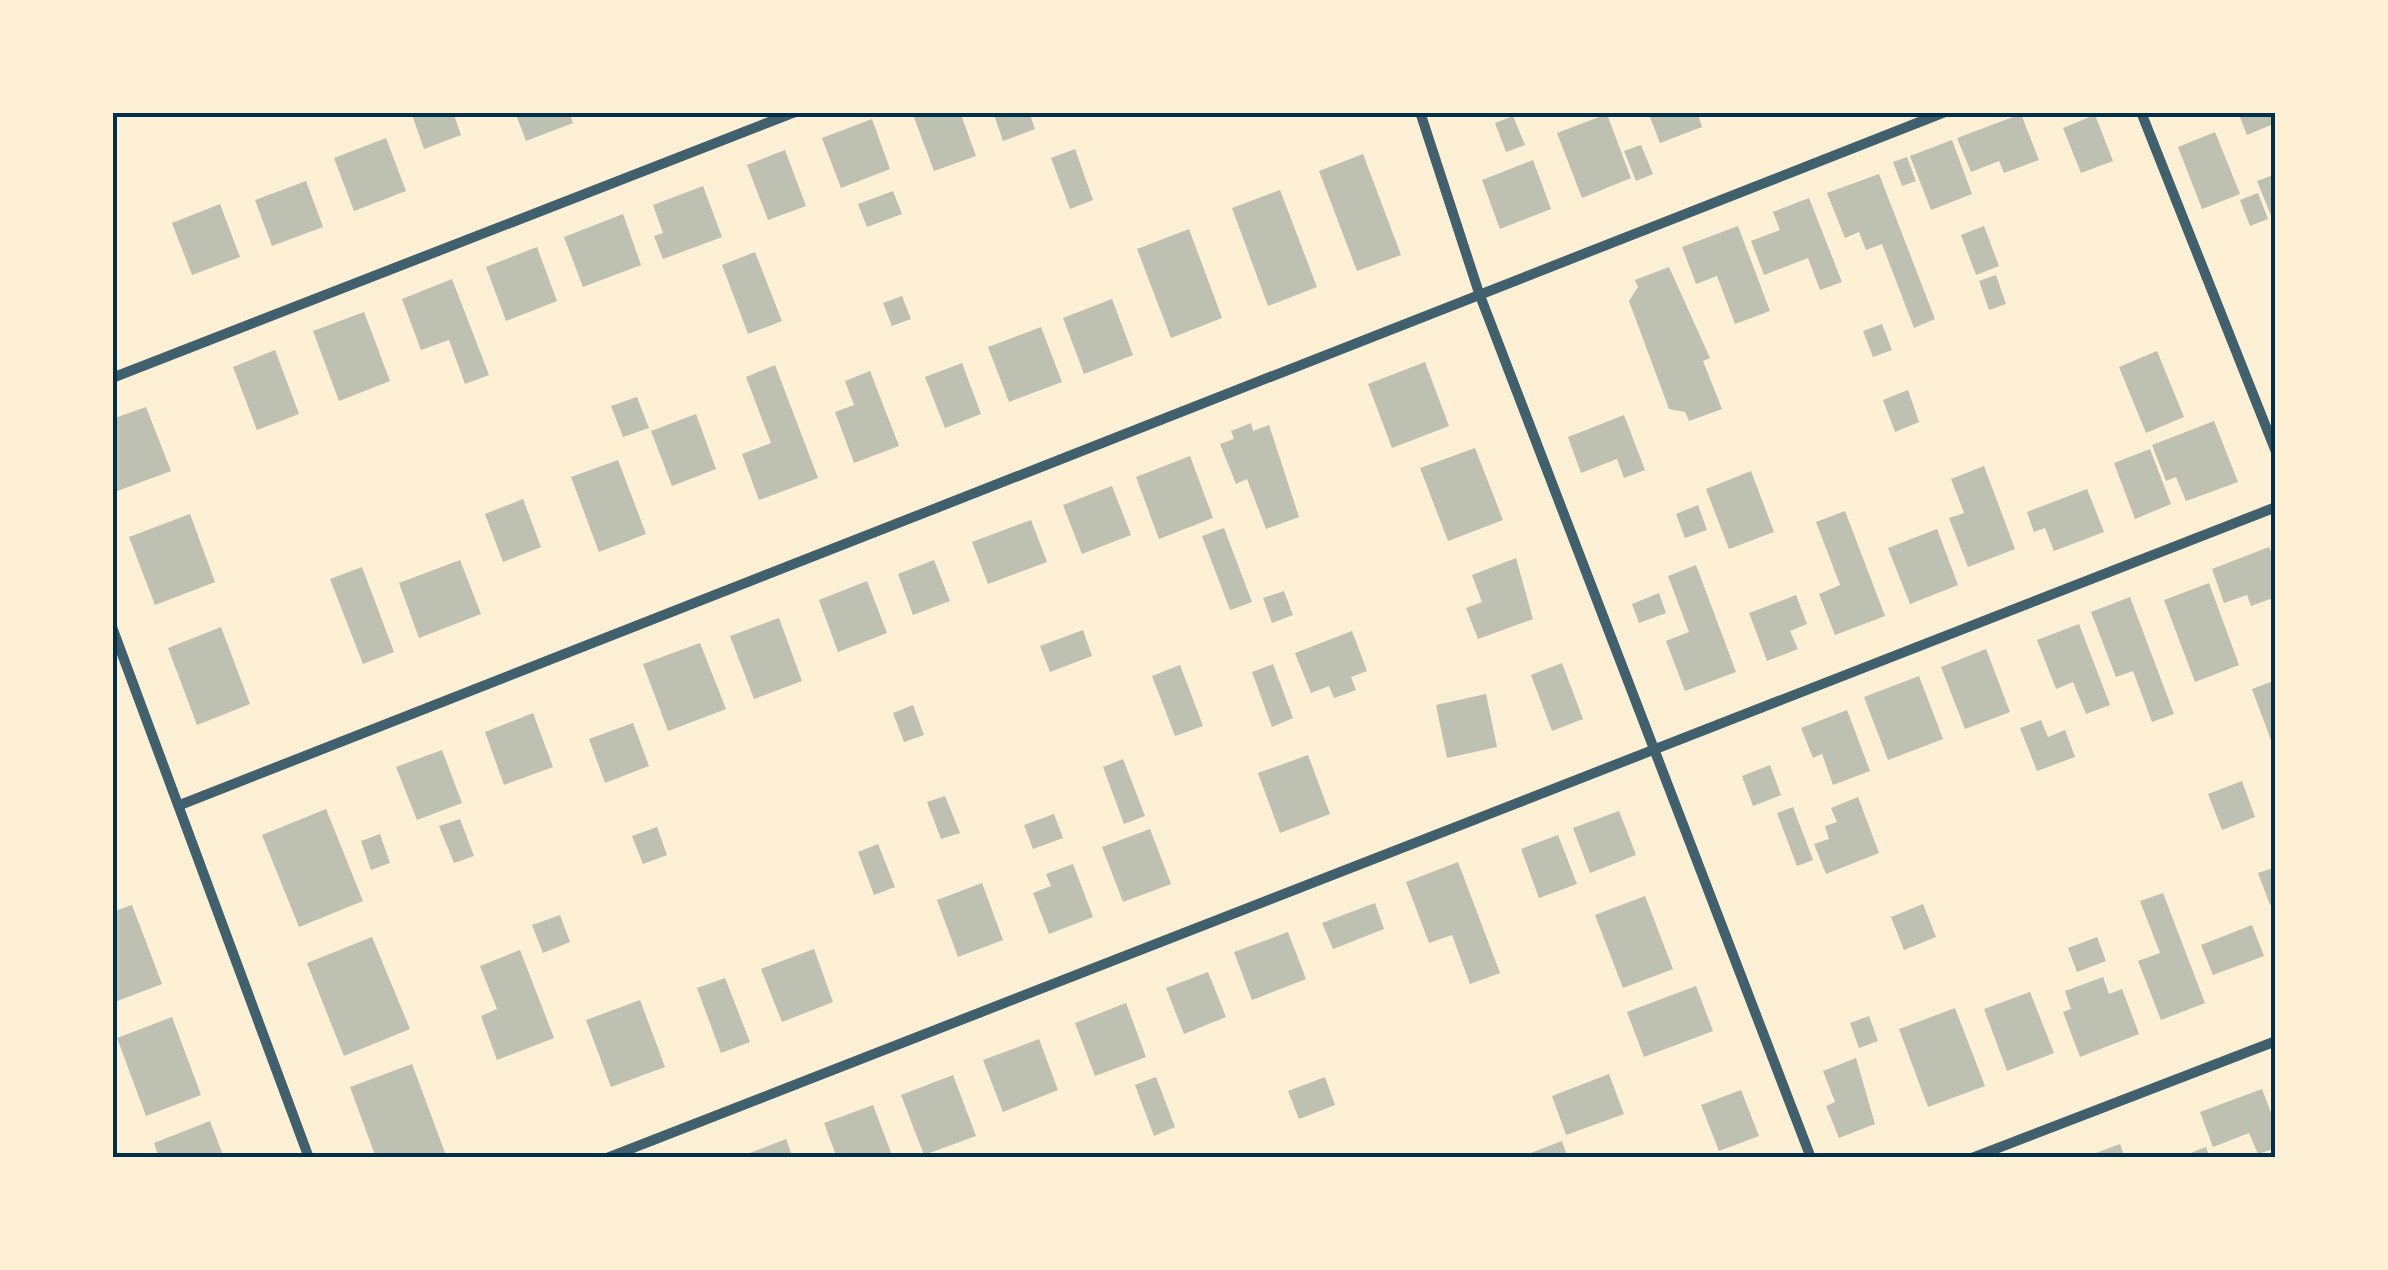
<svg xmlns="http://www.w3.org/2000/svg" width="2388" height="1270" font-family="'Titillium Web',sans-serif">
	<style>
		.building { fill: #bec0b2 }
		.lines { fill: none; stroke-linecap: round; stroke-linejoin: round }
		.minor { stroke: #3f606c; stroke-width: 10 }
		.neatline { fill: none; stroke: #003049; stroke-width: 4 }
	</style>
	<rect width="100%" height="100%" fill="#fdf0d5"/>
	<g class="building">
		<path d="M411,112H453L461,135L424,149Z"/>
		<path d="M515,112H569L573,123L526,141Z"/>
		<path d="M912,112H960L976,156L934,171Z"/>
		<path d="M993,112H1029L1035,129L1003,141Z"/>
		<path d="M1648,112H1697L1702,127L1660,143Z"/>
		<path d="M2238,112H2276V123L2247,135Z"/>
		<path d="M1607,114L1631,178L1582,198L1557,133Z"/>
		<path d="M2021,114L2039,160L2004,173L1999,161L1971,172L1957,138Z"/>
		<path d="M2095,115L2113,161L2081,173L2063,128Z"/>
		<path d="M1513,116L1525,145L1506,152L1495,123Z"/>
		<path d="M872,119L890,169L841,188L822,138Z"/>
		<path d="M2215,132L2240,194L2202,209L2178,147Z"/>
		<path d="M386,138L406,191L354,211L334,158Z"/>
		<path d="M1952,140L1972,194L1931,210L1910,156Z"/>
		<path d="M1641,145L1653,174L1636,181L1624,151Z"/>
		<path d="M1075,149L1093,200L1070,209L1051,158Z"/>
		<path d="M785,150L806,206L768,220L747,165Z"/>
		<path d="M1363,154L1401,255L1357,271L1319,171Z"/>
		<path d="M1907,157L1916,181L1902,186L1893,162Z"/>
		<path d="M1533,160L1551,209L1500,229L1482,180Z"/>
		<path d="M1879,174L1935,319L1914,328L1882,244L1866,250L1859,232L1845,238L1827,193Z"/>
		<path d="M2276,174V217L2272,218L2257,181Z"/>
		<path d="M306,181L323,227L272,246L255,200Z"/>
		<path d="M703,186L722,237L663,259L654,236L663,233L653,205Z"/>
		<path d="M1280,190L1317,287L1268,306L1232,208Z"/>
		<path d="M893,191L902,214L867,227L858,204Z"/>
		<path d="M2258,193L2268,219L2250,226L2240,200Z"/>
		<path d="M1809,198L1842,282L1820,290L1808,258L1764,275L1751,241L1780,230L1773,212Z"/>
		<path d="M220,204L240,257L192,275L172,223Z"/>
		<path d="M623,214L641,265L583,287L564,237Z"/>
		<path d="M1738,226L1770,311L1735,324L1717,276L1696,284L1682,247Z"/>
		<path d="M1984,226L1999,266L1976,275L1961,235Z"/>
		<path d="M1189,229L1222,318L1171,338L1137,249Z"/>
		<path d="M537,247L557,301L506,321L486,267Z"/>
		<path d="M755,252L782,321L748,334L722,265Z"/>
		<path d="M1669,267L1710,358L1703,361L1722,409L1689,421L1685,412L1669,409L1629,301L1638,287L1635,280Z"/>
		<path d="M1996,275L2006,304L1989,310L1979,281Z"/>
		<path d="M452,279L489,375L465,384L449,340L421,350L402,299Z"/>
		<path d="M902,296L911,319L892,326L883,303Z"/>
		<path d="M1112,299L1133,355L1084,374L1063,318Z"/>
		<path d="M364,312L390,381L339,401L313,331Z"/>
		<path d="M1882,324L1892,350L1873,357L1863,331Z"/>
		<path d="M1041,327L1062,382L1009,402L988,347Z"/>
		<path d="M275,350L299,414L257,430L233,367Z"/>
		<path d="M2157,351L2184,417L2146,433L2119,367Z"/>
		<path d="M1425,362L1449,426L1392,448L1368,384Z"/>
		<path d="M962,363L981,414L945,428L925,377Z"/>
		<path d="M775,365L818,478L759,500L742,454L771,443L746,377Z"/>
		<path d="M870,371L899,446L854,463L835,412L854,405L845,381Z"/>
		<path d="M1908,390L1919,422L1895,432L1883,400Z"/>
		<path d="M637,397L649,428L623,437L611,406Z"/>
		<path d="M146,407L171,471L112,493V419Z"/>
		<path d="M696,414L716,469L672,486L651,431Z"/>
		<path d="M1624,415L1645,470L1624,478L1617,459L1581,473L1568,437Z"/>
		<path d="M2214,421L2238,482L2186,501L2176,477L2166,481L2152,445Z"/>
		<path d="M1251,423L1253,431L1269,425L1299,517L1266,529L1247,479L1236,484L1220,444L1234,439L1231,431Z"/>
		<path d="M1475,448L1503,520L1448,541L1420,468Z"/>
		<path d="M2150,449L2171,504L2135,519L2114,463Z"/>
		<path d="M1190,456L1213,518L1159,539L1136,477Z"/>
		<path d="M618,460L646,534L599,552L571,477Z"/>
		<path d="M1984,466L2015,549L1968,567L1949,518L1964,513L1951,479Z"/>
		<path d="M1751,471L1774,532L1729,549L1706,489Z"/>
		<path d="M1112,486L1131,535L1082,554L1063,505Z"/>
		<path d="M2087,489L2104,532L2054,551L2045,528L2034,532L2027,512Z"/>
		<path d="M523,499L541,547L503,562L485,514Z"/>
		<path d="M1698,505L1707,530L1685,538L1676,514Z"/>
		<path d="M1845,511L1885,616L1835,635L1819,594L1840,585L1816,522Z"/>
		<path d="M190,514L215,582L155,605L129,537Z"/>
		<path d="M1031,520L1047,562L988,584L972,542Z"/>
		<path d="M1224,528L1252,602L1230,610L1202,536Z"/>
		<path d="M1937,529L1958,585L1910,604L1888,548Z"/>
		<path d="M2269,547L2276,563V597L2251,606L2247,595L2224,603L2212,569Z"/>
		<path d="M1516,558L1533,619L1478,639L1466,608L1482,602L1472,575Z"/>
		<path d="M460,560L481,614L419,638L399,583Z"/>
		<path d="M934,560L950,601L913,615L898,574Z"/>
		<path d="M1696,565L1736,672L1685,691L1666,641L1689,632L1668,576Z"/>
		<path d="M362,567L394,652L363,664L330,579Z"/>
		<path d="M867,581L887,633L838,652L819,600Z"/>
		<path d="M2209,583L2239,665L2195,682L2164,600Z"/>
		<path d="M1284,591L1293,615L1272,623L1263,598Z"/>
		<path d="M1659,593L1666,613L1639,623L1632,604Z"/>
		<path d="M1796,595L1807,624L1790,631L1798,649L1767,661L1749,613Z"/>
		<path d="M2130,597L2174,714L2152,722L2133,671L2116,677L2091,612Z"/>
		<path d="M779,618L802,681L754,699L730,636Z"/>
		<path d="M2079,624L2110,705L2086,714L2073,682L2056,689L2037,640Z"/>
		<path d="M221,627L250,704L197,725L168,648Z"/>
		<path d="M1083,630L1092,656L1050,672L1040,646Z"/>
		<path d="M1352,631L1367,671L1351,677L1356,690L1334,698L1329,686L1311,693L1295,653Z"/>
		<path d="M700,643L726,709L668,731L643,664Z"/>
		<path d="M1986,649L2010,712L1965,729L1941,667Z"/>
		<path d="M1562,663L1583,719L1552,731L1531,675Z"/>
		<path d="M1273,664L1293,718L1272,727L1252,672Z"/>
		<path d="M1180,665L1203,726L1175,736L1152,676Z"/>
		<path d="M1919,676L1943,739L1888,760L1864,697Z"/>
		<path d="M2276,680V751H2275L2252,689Z"/>
		<path d="M1486,694L1497,747L1447,758L1436,705Z"/>
		<path d="M913,705L924,735L904,742L893,713Z"/>
		<path d="M1847,710L1870,771L1833,785L1822,754L1813,758L1801,728Z"/>
		<path d="M533,713L553,767L504,785L485,732Z"/>
		<path d="M2041,720L2048,737L2065,730L2075,757L2037,771L2020,728Z"/>
		<path d="M633,723L649,766L605,783L589,739Z"/>
		<path d="M442,750L462,803L417,820L396,767Z"/>
		<path d="M1308,755L1330,814L1280,833L1258,773Z"/>
		<path d="M1123,759L1145,816L1124,824L1103,767Z"/>
		<path d="M1770,765L1781,795L1753,806L1742,776Z"/>
		<path d="M2242,781L2255,817L2222,830L2208,794Z"/>
		<path d="M945,796L960,833L941,839L927,802Z"/>
		<path d="M1858,797L1879,853L1826,874L1814,844L1829,839L1825,826L1837,822L1831,808Z"/>
		<path d="M1793,807L1813,860L1797,866L1777,813Z"/>
		<path d="M326,809L363,901L299,927L262,835Z"/>
		<path d="M1619,811L1636,855L1590,873L1573,828Z"/>
		<path d="M1054,814L1063,838L1033,849L1024,825Z"/>
		<path d="M460,819L474,856L454,863L439,826Z"/>
		<path d="M657,827L667,855L643,864L632,836Z"/>
		<path d="M1150,829L1171,884L1123,902L1102,847Z"/>
		<path d="M380,834L390,863L371,870L361,841Z"/>
		<path d="M1558,835L1577,884L1539,898L1521,849Z"/>
		<path d="M878,844L895,887L874,895L858,852Z"/>
		<path d="M1458,862L1500,973L1470,984L1452,935L1429,943L1406,882Z"/>
		<path d="M1073,864L1093,917L1049,934L1033,893L1051,886L1046,874Z"/>
		<path d="M2276,867V903L2270,905L2258,873Z"/>
		<path d="M982,883L1003,940L958,957L937,900Z"/>
		<path d="M2163,893L2205,1003L2161,1020L2138,961L2160,953L2140,901Z"/>
		<path d="M1645,896L1673,969L1623,988L1595,915Z"/>
		<path d="M1375,903L1384,929L1333,949L1322,923Z"/>
		<path d="M1923,904L1936,937L1904,950L1891,917Z"/>
		<path d="M132,905L162,984L112,1003V912Z"/>
		<path d="M560,915L570,942L543,953L532,925Z"/>
		<path d="M2252,925L2264,956L2213,975L2201,945Z"/>
		<path d="M1288,932L1306,979L1252,1000L1234,952Z"/>
		<path d="M372,937L410,1029L344,1056L307,963Z"/>
		<path d="M2097,937L2106,961L2077,972L2068,948Z"/>
		<path d="M814,949L833,1002L782,1022L761,969Z"/>
		<path d="M520,950L554,1038L497,1060L481,1016L497,1009L480,966Z"/>
		<path d="M1208,972L1226,1017L1184,1034L1166,988Z"/>
		<path d="M2103,977L2109,994L2122,989L2139,1034L2080,1057L2063,1012L2071,1009L2065,991Z"/>
		<path d="M725,978L750,1042L721,1053L697,988Z"/>
		<path d="M1696,986L1713,1031L1644,1057L1627,1012Z"/>
		<path d="M2030,992L2054,1053L2007,1071L1984,1009Z"/>
		<path d="M640,1000L665,1067L611,1087L586,1020Z"/>
		<path d="M1126,1003L1146,1057L1095,1076L1075,1023Z"/>
		<path d="M1955,1008L1985,1086L1928,1107L1899,1029Z"/>
		<path d="M1869,1016L1878,1041L1859,1048L1850,1023Z"/>
		<path d="M172,1017L201,1095L146,1116L117,1038Z"/>
		<path d="M1039,1039L1058,1090L1003,1112L983,1060Z"/>
		<path d="M1856,1058L1875,1124L1839,1138L1826,1106L1835,1102L1823,1071Z"/>
		<path d="M412,1064L447,1158H376L350,1087Z"/>
		<path d="M1609,1074L1624,1114L1566,1135L1552,1096Z"/>
		<path d="M953,1075L976,1136L924,1155L901,1095Z"/>
		<path d="M1156,1077L1175,1127L1154,1136L1135,1085Z"/>
		<path d="M1325,1077L1335,1105L1299,1119L1288,1091Z"/>
		<path d="M2262,1089L2276,1126V1148L2258,1154L2249,1133L2213,1147L2200,1112Z"/>
		<path d="M1741,1090L1759,1136L1719,1151L1701,1105Z"/>
		<path d="M873,1105L893,1158H837L824,1123Z"/>
		<path d="M210,1121L224,1158H159L154,1143Z"/>
		<path d="M786,1139L793,1158H739V1157Z"/>
		<path d="M1562,1141L1568,1158H1520V1157Z"/>
		<path d="M2120,1144L2125,1158H2085V1157Z"/>
		<path d="M2206,1147L2210,1158H2180V1157Z"/>
	</g>
	<g class="lines">
		<g class="minor">
			<path d="M1420,112L1479,293L1811,1158"/>
			<path d="M2141,112L2276,452"/>
			<path d="M112,378L795,112"/>
			<path d="M112,627L309,1158"/>
			<path d="M180,805L1945,112"/>
			<path d="M607,1158L2276,507"/>
			<path d="M1972,1158L2276,1041"/>
		</g>
	</g>
	<rect width="2388" height="1270" fill="none" stroke="#fdf0d5" stroke-width="230"/>
	<rect x="115" y="115" width="2158" height="1040" class="neatline"/>
</svg>
